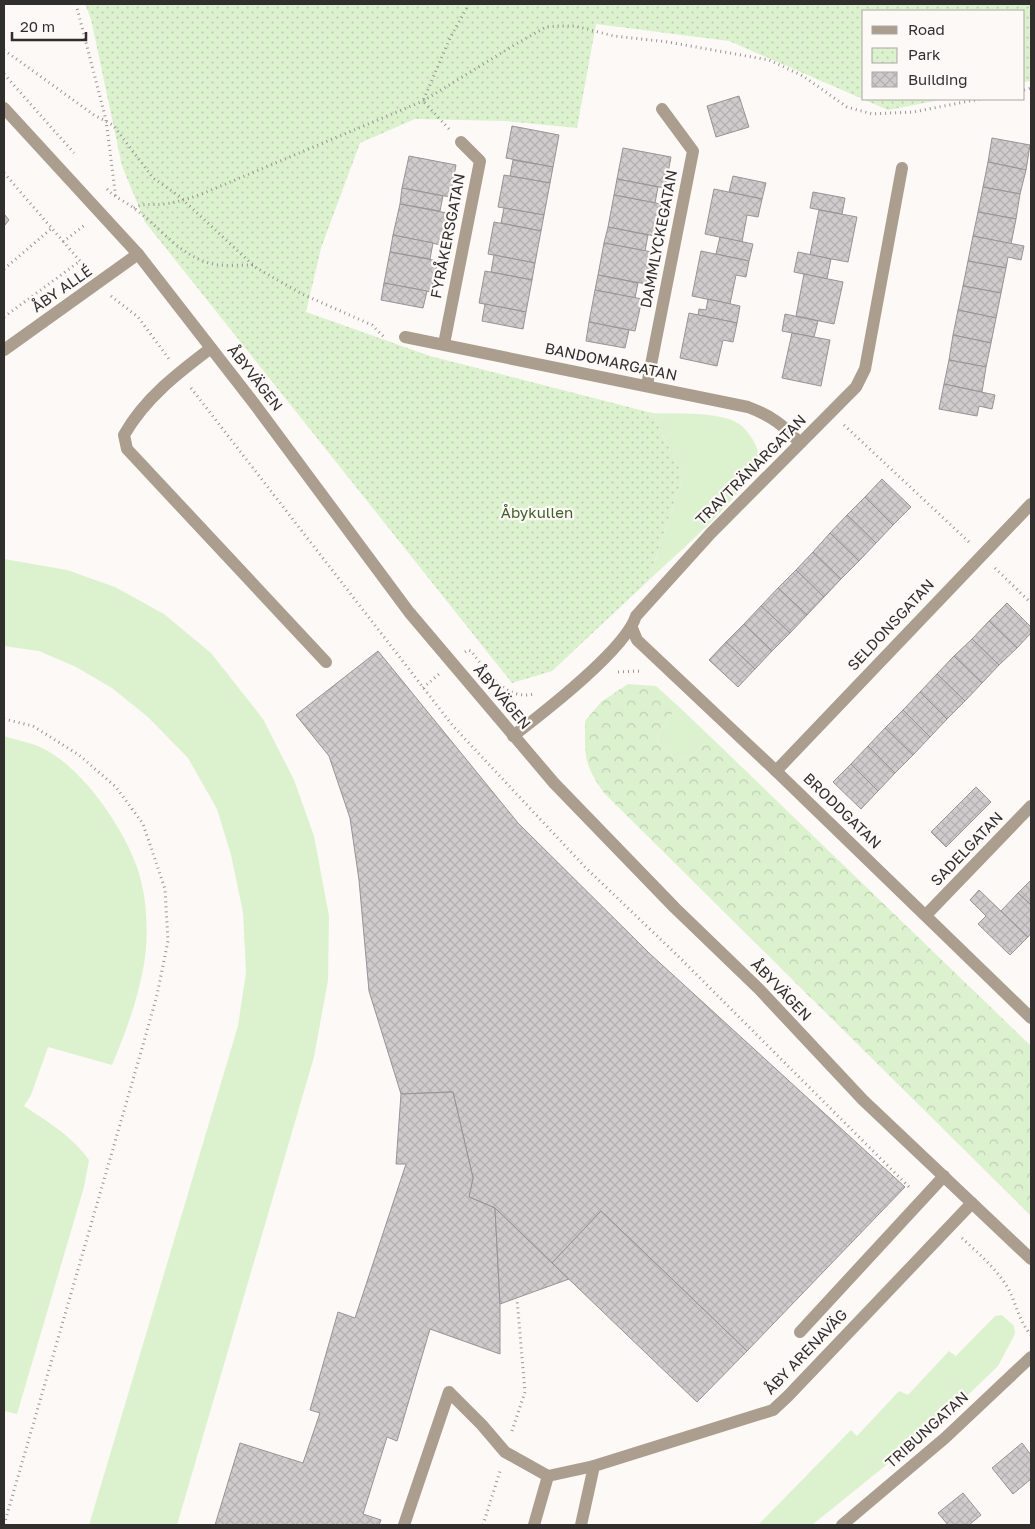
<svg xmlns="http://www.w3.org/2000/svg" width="1035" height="1529" font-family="'Golos Text',sans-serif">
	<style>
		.grass { fill: #dcf2ce }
		.forest { fill: url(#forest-crowns) }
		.park { fill: url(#park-dots) }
		.building { fill: url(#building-cross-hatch); stroke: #979396 }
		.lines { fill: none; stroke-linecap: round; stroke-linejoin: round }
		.path { stroke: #989593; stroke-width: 3; stroke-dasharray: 1 4; stroke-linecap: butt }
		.service { stroke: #ac9e8f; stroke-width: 12 }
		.minor { stroke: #ac9e8f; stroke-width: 12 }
		.tertiary { stroke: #ac9e8f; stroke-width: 12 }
		.labels { text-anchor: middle; stroke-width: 4.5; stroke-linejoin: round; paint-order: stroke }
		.street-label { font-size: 15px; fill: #312f2e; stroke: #fcf9f6 }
		.park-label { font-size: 15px; fill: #415f28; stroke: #fcf9f6 }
	</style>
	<defs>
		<pattern id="forest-crowns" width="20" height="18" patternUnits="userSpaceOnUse" patternTransform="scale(1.25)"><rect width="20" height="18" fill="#dcf2ce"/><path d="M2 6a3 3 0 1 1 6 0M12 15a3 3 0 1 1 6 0" fill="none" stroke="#bdd0b1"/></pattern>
		<pattern id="park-dots" width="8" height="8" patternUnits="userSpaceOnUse" patternTransform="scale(1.25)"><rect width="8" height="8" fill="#dcf2ce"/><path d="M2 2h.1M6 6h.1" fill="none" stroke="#bdd0b1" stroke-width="1.8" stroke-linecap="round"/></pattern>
		<pattern id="building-cross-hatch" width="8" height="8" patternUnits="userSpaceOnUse" patternTransform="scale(1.25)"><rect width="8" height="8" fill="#cfcbcd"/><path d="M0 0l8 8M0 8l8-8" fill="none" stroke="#b2afb0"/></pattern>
	</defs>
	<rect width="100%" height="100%" fill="#fcf9f6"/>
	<g class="grass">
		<path d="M652,413C674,414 721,411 739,424C747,429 759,446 758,456C754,489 674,556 648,581L683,476Z"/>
		<path d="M4,559L67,570L115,587L164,614L211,653L263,719L294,780L314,836L329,916L328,980L314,1057L177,1525H89L238,1026L246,972L243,912L231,855L217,809L188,758L148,717L112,688L76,667L39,651L4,646Z"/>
		<path d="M678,706L718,744H705L687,759L673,756L657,741L665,723Z"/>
		<path d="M4,736C16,740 29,742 40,747C81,765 124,828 138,870C147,898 149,934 144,964C138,999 126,1032 112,1065L48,1047L31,1095L24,1106C48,1122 72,1136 89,1160L84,1187L17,1414L4,1411Z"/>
		<path d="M1002,1315L1014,1326L1015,1334L998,1366L942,1420L812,1525H758L851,1430L857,1436L899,1391L908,1395L949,1351L956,1356L995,1316Z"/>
	</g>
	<path class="forest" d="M628,684L656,686L678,706L665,723L657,741L672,755L687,759L705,744H718L1031,1046V1216L604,793C583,763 585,756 585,721L601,702Z"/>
	<path class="park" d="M85,4H1031V81L1024,82V11H864V99H945L888,110L729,41L596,24L577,128L505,121L415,119L360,143L321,248L306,312L430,356L652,413L683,476L648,581L552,671L512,683L145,222L122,166L91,19Z"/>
	<g class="building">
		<path d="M739,96L749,127L716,137L707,106Z"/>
		<path d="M512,126L559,135L553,167L506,158Z"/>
		<path d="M992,138L1030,145L1026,170L988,162Z"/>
		<path d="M623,148L671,157L665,188L617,179Z"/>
		<path d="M409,156L456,165L450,197L402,188Z"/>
		<path d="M513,160L553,167L550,183L510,176Z"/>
		<path d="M988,162L1026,170L1020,194L983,187Z"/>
		<path d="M504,175L550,183L544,215L498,207Z"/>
		<path d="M733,176L766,183L762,199L729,192Z"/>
		<path d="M617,179L658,187L655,203L614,195Z"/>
		<path d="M983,187L1020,194L1016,219L978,212Z"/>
		<path d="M402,188L443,196L440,211L400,204Z"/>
		<path d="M714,189L762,199L758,217L747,215L742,242L705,234Z"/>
		<path d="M813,192L845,198L842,214L810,208Z"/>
		<path d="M614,195L661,204L655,236L608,227Z"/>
		<path d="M400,204L447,213L441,245L393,235Z"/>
		<path d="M504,208L544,215L541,231L501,223Z"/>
		<path d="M819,210L857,217L848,262L810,255Z"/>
		<path d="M978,212L1016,219L1011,244L973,236Z"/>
		<path d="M4,214L9,220L4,226Z"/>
		<path d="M494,222L541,231L535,263L488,254Z"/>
		<path d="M608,227L648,235L645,251L604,243Z"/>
		<path d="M393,235L433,243L430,259L390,252Z"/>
		<path d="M973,236L1024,246L1021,260L1008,257L1006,268L968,261Z"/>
		<path d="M720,237L753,244L749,261L716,254Z"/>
		<path d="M604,243L652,252L646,284L598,275Z"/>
		<path d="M701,251L749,261L746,277L736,275L730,304L692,296Z"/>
		<path d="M390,252L438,261L431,292L384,283Z"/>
		<path d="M798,252L831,259L827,279L794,272Z"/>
		<path d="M494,255L535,263L532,280L491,272Z"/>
		<path d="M968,261L1006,268L1001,293L963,286Z"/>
		<path d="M485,271L532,280L526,312L479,303Z"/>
		<path d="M804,274L843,282L834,324L796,316Z"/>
		<path d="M598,275L638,283L635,298L595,290Z"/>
		<path d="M384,283L427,291L423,308L381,300Z"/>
		<path d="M963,286L1001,293L996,318L958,310Z"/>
		<path d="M595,290L642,299L635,331L589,322Z"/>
		<path d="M708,299L740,306L737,323L698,315L699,309L706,310Z"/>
		<path d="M485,304L526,312L523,329L482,321Z"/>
		<path d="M958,310L996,318L991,343L953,335Z"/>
		<path d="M689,313L737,323L733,342L723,340L717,366L680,358Z"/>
		<path d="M785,314L818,321L814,337L782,331Z"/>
		<path d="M589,322L629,330L625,348L586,341Z"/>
		<path d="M792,333L830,340L821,386L782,378Z"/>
		<path d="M953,335L991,343L986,367L949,360Z"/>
		<path d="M949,360L986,367L982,392L944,384Z"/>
		<path d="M944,384L995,395L992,409L979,406L977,416L939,409Z"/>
		<path d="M882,479L911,507L893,525L865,497Z"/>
		<path d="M865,497L893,525L876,543L847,515Z"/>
		<path d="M847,515L876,543L859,561L830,533Z"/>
		<path d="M830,533L859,561L841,579L813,552Z"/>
		<path d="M813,552L841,579L824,597L796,570Z"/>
		<path d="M796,570L824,597L807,615L778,588Z"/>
		<path d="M778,588L807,615L790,633L761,606Z"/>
		<path d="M1007,603L1031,627V633L1017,648L989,621Z"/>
		<path d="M761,606L790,633L772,651L744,624Z"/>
		<path d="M989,621L1017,648L999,665L972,639Z"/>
		<path d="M744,624L772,651L755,669L726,642Z"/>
		<path d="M972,639L999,665L982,683L954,656Z"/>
		<path d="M726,642L755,669L738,687L709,660Z"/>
		<path d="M378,651L518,823L649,953L905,1187L747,1351L601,1211L552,1263L495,1208L469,1197L473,1178L453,1092L401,1094L369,991L359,880L350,818L329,756L296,715Z"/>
		<path d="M954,656L982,683L965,701L937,674Z"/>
		<path d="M937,674L965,701L947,719L920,692Z"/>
		<path d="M920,692L947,719L930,737L903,710Z"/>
		<path d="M903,710L930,737L913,755L885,728Z"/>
		<path d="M885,728L913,755L895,773L868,746Z"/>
		<path d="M868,746L895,773L878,791L851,764Z"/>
		<path d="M851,764L878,791L861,809L833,782Z"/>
		<path d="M976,787L991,802L946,847L931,832Z"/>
		<path d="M1031,880V905L1018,893Z"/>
		<path d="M979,890L1028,937L1010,955L978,924L986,916L970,900Z"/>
		<path d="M1018,893L1031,905V933L1028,937L1001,911Z"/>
		<path d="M453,1092L473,1178L469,1197L495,1208L500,1304V1354L430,1329L397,1441L387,1437L363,1514L381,1520L379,1525H215L240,1443L303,1463L320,1413L310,1410L338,1312L355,1318L406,1164H396L401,1094Z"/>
		<path d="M495,1208L552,1263L569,1279L500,1304Z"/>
		<path d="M601,1211L747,1351L697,1402L552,1263Z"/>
		<path d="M1022,1443L1031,1455V1479L1013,1494L992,1468Z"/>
		<path d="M963,1493L981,1515L969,1525H948L938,1513Z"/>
	</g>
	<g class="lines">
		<g class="path">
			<path d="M76,4L106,120L116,199"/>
			<path d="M4,50L94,115L113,125L153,178L179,196L255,267L302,294L372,325L386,339"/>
			<path d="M4,74L74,153"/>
			<path d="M1024,90L1031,88"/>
			<path d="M449,129L423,101L450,38L469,4"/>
			<path d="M4,173L87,269"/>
			<path d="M107,189C115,198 125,201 135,209C161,228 183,260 218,265C229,266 241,265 253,265"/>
			<path d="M134,208C144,202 155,206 165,204C179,202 191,198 204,193L423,101L516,44L546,27L557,26H575L614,36L668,42L769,60L803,76L847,107L872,114L913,112L980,99"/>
			<path d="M63,242L86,224"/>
			<path d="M4,269L52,228"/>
			<path d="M111,296L138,317L169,359"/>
			<path d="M4,317L80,261"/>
			<path d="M191,388L453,726L585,867L677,955L909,1187"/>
			<path d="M844,425L969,542"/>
			<path d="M995,568L1031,603"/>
			<path d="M465,652L468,650L471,651C487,671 505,701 534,694"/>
			<path d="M618,672L641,671"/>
			<path d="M423,688L439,674"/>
			<path d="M4,719L33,726L79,755L116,787L143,824L165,889L168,941L157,995L143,1045L4,1525"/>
			<path d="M962,1238C979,1254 998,1270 1009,1290C1017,1306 1019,1321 1031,1335"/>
			<path d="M512,1431L525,1392L517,1299"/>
			<path d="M483,1525L500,1471"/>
		</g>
		<g class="service">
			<path d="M211,348C178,373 145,398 124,435L127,449L326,662"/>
			<path d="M800,1332L944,1176"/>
			<path d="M404,1525L449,1392L482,1425L505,1452L548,1476"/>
			<path d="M534,1525L548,1476L594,1466"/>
			<path d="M581,1525L594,1466L773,1410L788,1396L972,1203"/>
		</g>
		<g class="minor">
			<path d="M405,337L748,407C772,416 783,425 800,443"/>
			<path d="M444,344L480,161L461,142"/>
			<path d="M4,350L138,254"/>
			<path d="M647,385L693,151L662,109"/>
			<path d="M632,628L637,640L776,771L1031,1018"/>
			<path d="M513,736C543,713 625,650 636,616L711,533L856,387L865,369L902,168"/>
			<path d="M776,771L1031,504"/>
			<path d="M926,915L1031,806"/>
			<path d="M842,1525L945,1438L1031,1357"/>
		</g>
		<path class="tertiary" d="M4,108L138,254L253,402L409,612L554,783L675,908L759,989L863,1100L1031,1259"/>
	</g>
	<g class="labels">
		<g class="street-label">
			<text transform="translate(448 236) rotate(-79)" y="5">FYRÅKERSGATAN</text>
			<text transform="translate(659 239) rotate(-79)" y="5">DAMMLYCKEGATAN</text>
			<text transform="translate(62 289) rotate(-35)" y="5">ÅBY ALLÉ</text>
			<text transform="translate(611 362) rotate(12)" y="5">BANDOMARGATAN</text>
			<text transform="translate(255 378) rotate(52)" y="5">ÅBYVÄGEN</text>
			<text transform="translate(751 470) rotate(-45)" y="5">TRAVTRÄNARGATAN</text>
			<text transform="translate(891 625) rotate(-47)" y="5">SELDONSGATAN</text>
			<text transform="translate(502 697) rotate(50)" y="5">ÅBYVÄGEN</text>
			<text transform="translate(842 811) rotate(44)" y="5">BRODDGATAN</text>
			<text transform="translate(967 849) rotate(-46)" y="5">SADELGATAN</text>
			<text transform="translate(781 990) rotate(46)" y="5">ÅBYVÄGEN</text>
			<text transform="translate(806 1352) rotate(-46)" y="5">ÅBY ARENAVÄG</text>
			<text transform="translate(927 1430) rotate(-42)" y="5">TRIBUNGATAN</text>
		</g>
		<g class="park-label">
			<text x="537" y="518">Åbykullen</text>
		</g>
	</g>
	<rect width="1035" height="1529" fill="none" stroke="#312f2e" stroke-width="10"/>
	<rect x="862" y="10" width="162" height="90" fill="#fcf9f6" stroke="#aba8a6"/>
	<rect x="872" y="26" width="25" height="8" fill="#ac9e8f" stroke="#aba8a6"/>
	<text x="908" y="35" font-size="15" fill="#312f2e">Road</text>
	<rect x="872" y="48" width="25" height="15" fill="url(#park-dots)" stroke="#aba8a6"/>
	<text x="908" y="60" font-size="15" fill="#312f2e">Park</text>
	<rect x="872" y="72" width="25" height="15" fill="url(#building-cross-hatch)" stroke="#aba8a6"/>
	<text x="908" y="85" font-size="15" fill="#312f2e">Building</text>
	<path d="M12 32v8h74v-8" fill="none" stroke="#312f2e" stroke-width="2.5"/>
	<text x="20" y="32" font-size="15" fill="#312f2e" stroke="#fcf9f6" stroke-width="4" paint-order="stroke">20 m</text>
</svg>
